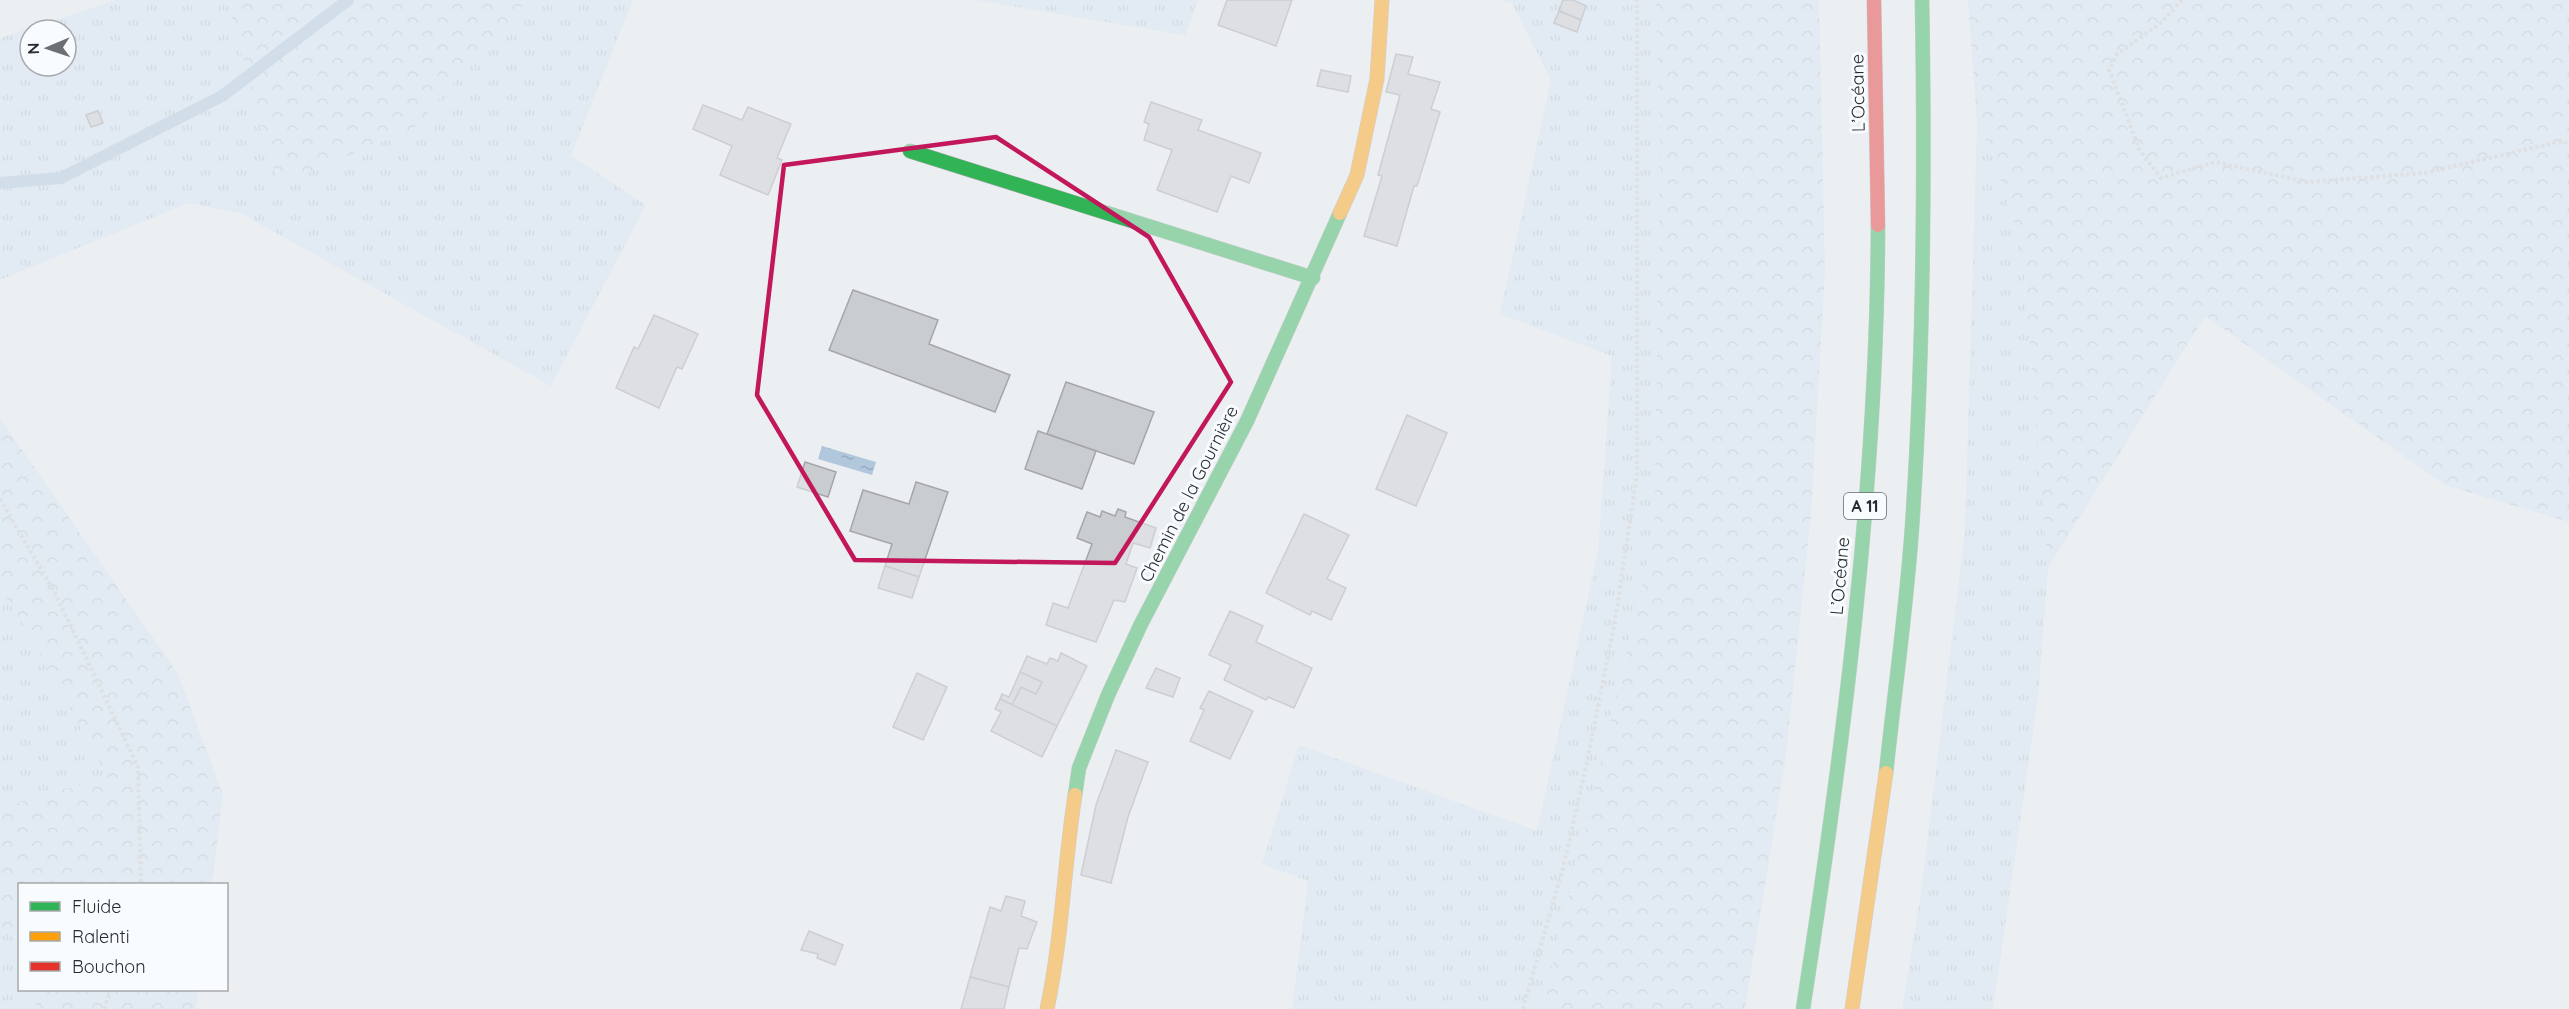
<svg xmlns="http://www.w3.org/2000/svg" width="2569" height="1009" font-family="Quicksand,sans-serif">
	<style>
		.grass { fill: url(#grass-tufts); fill-rule: evenodd }
		.forest { fill: url(#forest-crowns) }
		.water { fill: url(#water-ripples) }
		.lines { fill: none; stroke-linecap: round; stroke-linejoin: round }
		.stream { stroke: #b0c7dc; stroke-width: 12 }
		.building { fill: #cacdcf; stroke: #a4a6a9; stroke-width: 1.5 }
		.fast-casing { stroke: #a5a8aa; stroke-width: 15 }
		.slow-casing { stroke: #a5a8aa; stroke-width: 15 }
		.jam-casing { stroke: #a5a8aa; stroke-width: 15 }
		.path { stroke: #ccced0; stroke-width: 4; stroke-dasharray: 3 3; stroke-linecap: butt }
		.fast { stroke: #30b455; stroke-width: 14 }
		.slow { stroke: #ff9f0a; stroke-width: 14 }
		.jam { stroke: #e5322d; stroke-width: 14 }
		.marked { fill: none; stroke: #c2185b; stroke-width: 4.5; stroke-linejoin: round }
		.labels { text-anchor: middle; stroke-width: 6; stroke-linejoin: round; paint-order: stroke }
		.shield { fill: #f9fcff; stroke: #676a6d; stroke-width: 1.5 }
		.shield-label { font-size: 16px; font-weight: bold; fill: #292c2e }
		.street-label { font-size: 18px; fill: #292c2e; stroke: #f9fcff }
	</style>
	<defs>
		<pattern id="grass-tufts" width="24" height="20" patternUnits="userSpaceOnUse" patternTransform="scale(1.5)"><rect width="24" height="20" fill="#d4e4f3"/><path d="M3 7l-1-3M5 7V3M7 7l1-3M15 17l-1-3M17 17v-4M19 17l1-3" fill="none" stroke="#b6c4d1"/></pattern>
		<pattern id="forest-crowns" width="20" height="18" patternUnits="userSpaceOnUse" patternTransform="scale(1.5)"><rect width="20" height="18" fill="#d4e4f3"/><path d="M2 6a3 3 0 1 1 6 0M12 15a3 3 0 1 1 6 0" fill="none" stroke="#b6c4d1"/></pattern>
		<pattern id="water-ripples" width="26" height="14" patternUnits="userSpaceOnUse" patternTransform="scale(1.5)"><rect width="26" height="14" fill="#b0c7dc"/><path d="M2 4q2-2 4 0t4 0M15 11q2-2 4 0t4 0" fill="none" stroke="#97abbd"/></pattern>
	</defs>
	<rect width="100%" height="100%" fill="#eceff2"/>
	<g class="grass">
		<path d="M116,0H227L278,185L413,129L527,0H633L571,156L646,205L551,386L240,213L188,203L0,280V38ZM30,30H66V66H30Z"/>
		<path d="M976,0H1198L1185,35Z"/>
		<path d="M1498,0H1656L1660,136L1654,537L1542,1009H1292L1308,881L1262,864L1299,745L1537,831L1598,551L1612,356L1500,314L1551,80L1512,3Z"/>
		<path d="M1977,124L1992,150L2022,251L2048,568L2038,697L1993,1009H1902L1921,893L1965,531Z"/>
		<path d="M0,588L31,637L111,781L42,792L0,812Z"/>
		<path d="M0,930L19,940L20,990H37L36,1009H0Z"/>
	</g>
	<g class="forest">
		<path d="M227,0H527L413,129L278,185Z"/>
		<path d="M1656,0H1819L1825,271L1811,514L1786,755L1745,1009H1542L1654,537L1660,136Z"/>
		<path d="M1968,0H2569V522L2445,485L2205,316L2048,568L2022,251L1992,150L1977,124Z"/>
		<path d="M0,418L178,674L223,795L212,884H20L19,940L0,930V812L42,792L110,781L31,637L0,588Z"/>
		<path d="M37,990H198L196,1009H36Z"/>
	</g>
	<path class="water" d="M822,446L876,462L872,475L818,459Z"/>
	<g class="lines">
		<path class="stream" d="M0,183L61,178L222,96L348,0"/>
	</g>
	<g class="building">
		<path d="M1227,0H1292L1276,46L1218,25Z"/>
		<path d="M1563,0H1573L1586,6L1581,20L1559,11Z"/>
		<path d="M1559,11L1581,20L1577,32L1554,23Z"/>
		<path d="M1396,54L1413,57L1408,74L1440,82L1431,109L1440,112L1417,186H1414L1397,246L1364,236L1382,176L1378,175L1400,95L1386,92Z"/>
		<path d="M1321,70L1351,76L1348,92L1317,86Z"/>
		<path d="M1151,102L1202,120L1198,130L1261,153L1249,183L1231,176L1217,212L1157,190L1172,150L1144,140L1149,124L1144,122Z"/>
		<path d="M703,105L742,120L748,107L791,124L777,158L782,160L768,195L720,175L732,146L693,129Z"/>
		<path d="M98,111L103,123L91,127L86,115Z"/>
		<path d="M853,290L938,320L929,344L1010,375L995,412L829,350Z"/>
		<path d="M654,315L698,334L682,369L677,367L659,408L616,388L634,347L638,349Z"/>
		<path d="M1066,382L1154,412L1134,464L1047,434Z"/>
		<path d="M1407,415L1447,433L1416,506L1376,489Z"/>
		<path d="M1038,431L1096,451L1082,489L1025,469Z"/>
		<path d="M805,462L836,472L828,497L797,487Z"/>
		<path d="M916,482L948,492L919,577L885,566L892,544L850,531L863,490L909,504Z"/>
		<path d="M1118,509L1126,512L1125,517L1156,528L1150,548L1133,543L1126,564L1137,568L1125,602L1114,600L1096,642L1046,625L1053,603L1068,608L1092,544L1077,538L1087,512L1100,517L1102,511L1115,516Z"/>
		<path d="M1304,514L1349,535L1327,579L1346,588L1331,620L1312,611L1310,615L1266,593Z"/>
		<path d="M885,566L919,577L912,598L878,588Z"/>
		<path d="M1230,611L1263,626L1256,642L1312,668L1294,708L1268,697L1266,700L1224,680L1231,665L1209,655Z"/>
		<path d="M1061,653L1087,666L1057,726L1012,705L1021,687L1036,694L1042,682L1020,672L1027,656L1047,664L1050,658L1058,661Z"/>
		<path d="M1156,668L1180,678L1173,697L1146,688Z"/>
		<path d="M1020,672L1042,682L1036,694L1021,687L1012,705L1000,699L1002,694L1009,697Z"/>
		<path d="M917,673L947,687L923,740L893,727Z"/>
		<path d="M1209,691L1253,711L1230,759L1190,741L1204,710L1200,708Z"/>
		<path d="M1000,699L1057,726L1042,757L991,731L1001,712L995,709Z"/>
		<path d="M1116,750L1148,762L1128,817L1111,883L1081,875L1096,805Z"/>
		<path d="M1006,896L1025,901L1021,916L1037,922L1027,949L1019,948L1009,987L970,977L990,907L1001,911Z"/>
		<path d="M809,931L843,945L835,965L817,958L818,954L801,950Z"/>
		<path d="M970,977L1009,987L1004,1009H961Z"/>
	</g>
	<g class="lines">
		<defs>
			<g id="fast">
				<path d="M910,151L1313,278"/>
				<path d="M1886,773C1895,686 1908,599 1913,512C1924,341 1925,171 1922,0"/>
				<path d="M1075,795L1079,768L1108,695L1141,624L1247,421L1340,213"/>
				<path d="M1803,1009C1843,750 1877,488 1878,225"/>
			</g>
			<g id="slow">
				<path d="M1340,213L1357,175L1377,79L1382,0"/>
				<path d="M1047,1009C1062,939 1064,866 1075,795"/>
				<path d="M1852,1009L1886,773"/>
			</g>
			<path id="jam" d="M1874,0L1878,225"/>
		</defs>
		<use href="#fast" class="fast-casing"/>
		<use href="#slow" class="slow-casing"/>
		<use href="#jam" class="jam-casing"/>
		<g class="path">
			<path d="M2182,0L2162,22L2117,54L2109,70L2140,151L2161,178L2215,162L2307,182L2425,173L2562,141L2569,144"/>
			<path d="M0,499L55,593L138,767L141,884"/>
			<path d="M104,1009L111,990"/>
			<path d="M1523,1009L1563,868L1587,762L1615,621L1637,474V0"/>
		</g>
		<use href="#fast" class="fast"/>
		<use href="#slow" class="slow"/>
		<use href="#jam" class="jam"/>
	</g>
	<path d="M0 0H2569V1009H0ZM996,137L1149,237L1231,382L1115,563L855,560L757,395L784,165Z" fill="#eceff2" fill-opacity=".55" fill-rule="evenodd"/>
	<path class="marked" d="M996,137L1149,237L1231,382L1115,563L855,560L757,395L784,165Z"/>
	<g class="labels">
		<rect class="shield" x="1844" y="493" width="42" height="26" rx="4.5"/>
		<g class="shield-label">
			<text x="1865" y="512">A 11</text>
		</g>
		<g class="street-label">
			<text transform="translate(1858 93) rotate(-91)" y="6">L’Océane</text>
			<text transform="translate(1189 494) rotate(-63)" y="6">Chemin de la Gournière</text>
			<text transform="translate(1840 576) rotate(-85)" y="6">L’Océane</text>
		</g>
	</g>
	<rect x="18" y="883" width="210" height="108" fill="#f9fcff" stroke="#a6a9ab" stroke-width="1.5"/>
	<rect x="30" y="902" width="30" height="9" fill="#30b455" stroke="#a6a9ab" stroke-width="1.5"/>
	<text x="72" y="913" font-size="18" fill="#292c2e">Fluide</text>
	<rect x="30" y="932" width="30" height="9" fill="#ff9f0a" stroke="#a6a9ab" stroke-width="1.5"/>
	<text x="72" y="943" font-size="18" fill="#292c2e">Ralenti</text>
	<rect x="30" y="962" width="30" height="9" fill="#e5322d" stroke="#a6a9ab" stroke-width="1.5"/>
	<text x="72" y="973" font-size="18" fill="#292c2e">Bouchon</text>
	<g transform="translate(48 48) rotate(268)"><circle r="28" fill="#f9fcff" stroke="#a6a9ab" stroke-width="1.5"/>
	<path d="M0-4.5L10 22L0 15L-10 22Z" fill="#6d7073"/>
	<text y="-9" font-size="16" font-weight="bold" text-anchor="middle" fill="#292c2e">N</text>
	</g>
</svg>
